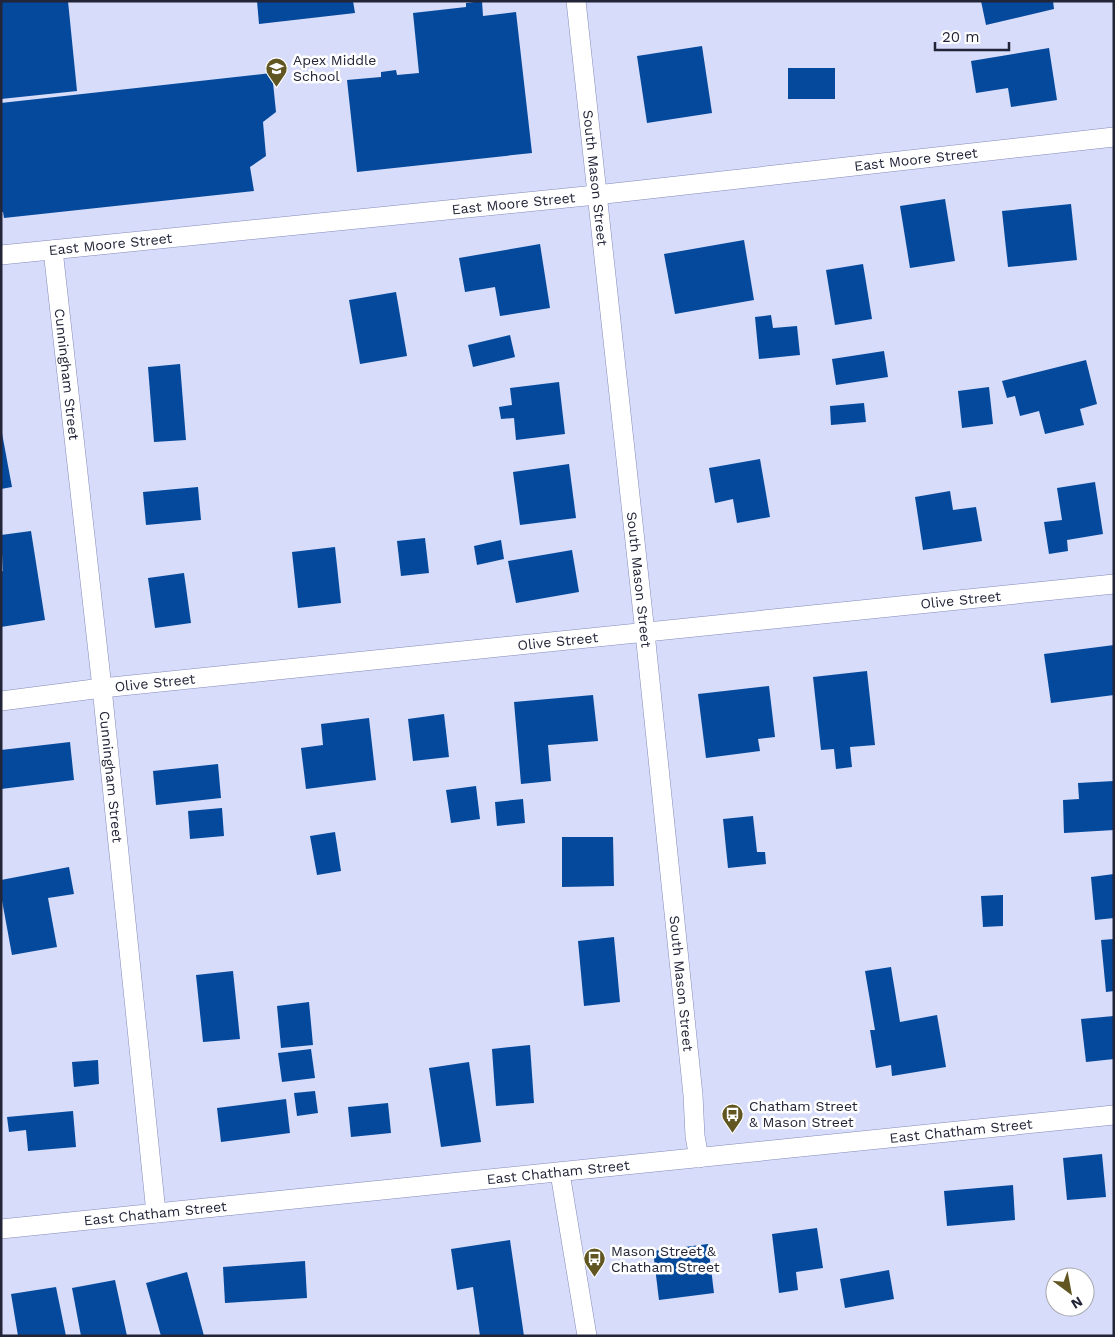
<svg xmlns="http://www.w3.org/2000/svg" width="1115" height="1337" font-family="'Work Sans',sans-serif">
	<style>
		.building { fill: #05499c }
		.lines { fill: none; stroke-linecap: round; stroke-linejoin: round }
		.minor-casing { stroke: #848bba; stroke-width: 20 }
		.minor { stroke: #fff; stroke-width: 19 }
		.labels { text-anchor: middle; stroke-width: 5; stroke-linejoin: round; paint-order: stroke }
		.poi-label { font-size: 14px; fill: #222538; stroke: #fff; text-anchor: start }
		.street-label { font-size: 14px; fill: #222538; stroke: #fff }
	</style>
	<rect width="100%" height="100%" fill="#d6dcfa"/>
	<g class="building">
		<path d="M1,1H68L77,91L1,99Z"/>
		<path d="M257,1H353L355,13L259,24Z"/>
		<path d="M482,1L483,16L516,12L532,153L357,172L347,80L381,77V72L396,70L397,75L419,73L413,13L466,7V3Z"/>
		<path d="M981,1H1053L1054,9L986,25Z"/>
		<path d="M702,46L712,113L647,123L637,56Z"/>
		<path d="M1049,48L1057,100L1011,107L1008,88L976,93L971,61Z"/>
		<rect x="788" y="68" width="47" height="31"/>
		<path d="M272,73L276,112L263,122L266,156L250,167L254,191L4,218L3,212H1V103Z"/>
		<path d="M945,199L955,261L910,268L900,206Z"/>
		<path d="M1071,204L1077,260L1008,267L1002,211Z"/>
		<path d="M744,240L754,300L675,314L664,254Z"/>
		<path d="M540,244L550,308L500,316L495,287L465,292L459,258Z"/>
		<path d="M863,264L872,319L835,325L826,270Z"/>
		<path d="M396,292L407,356L360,364L349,300Z"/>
		<path d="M771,315L773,328L797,326L800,355L759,359L755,317Z"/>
		<path d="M510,335L515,357L473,367L468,345Z"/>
		<path d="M884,351L888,377L836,385L832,359Z"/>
		<path d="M1086,360L1097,404L1080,409L1084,425L1045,434L1039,411L1020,416L1015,396L1007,398L1002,381Z"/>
		<path d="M180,364L186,440L154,442L148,367Z"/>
		<path d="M559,382L565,434L516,440L514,418L501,419L499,407L512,405L510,388Z"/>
		<path d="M989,387L993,424L962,428L958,391Z"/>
		<path d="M864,403L866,422L831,425L830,406Z"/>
		<path d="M1,428L12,487L1,489Z"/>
		<path d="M760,459L770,517L737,523L733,499L715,503L709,468Z"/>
		<path d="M569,464L576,518L520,525L513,472Z"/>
		<path d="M1095,482L1103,534L1067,540L1068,551L1049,554L1044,522L1062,520L1057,488Z"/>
		<path d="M198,487L201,520L146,525L143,492Z"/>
		<path d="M950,491L953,510L976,507L982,541L923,550L915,497Z"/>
		<path d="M31,531L45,620L1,627V572L3,571L1,535Z"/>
		<path d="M425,538L429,573L401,576L397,541Z"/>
		<path d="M501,540L504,559L477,565L474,546Z"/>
		<path d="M335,547L341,603L298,608L292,552Z"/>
		<path d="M572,550L579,592L516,603L508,561Z"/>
		<path d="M184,573L191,623L155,628L148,578Z"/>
		<path d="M1114,645V695L1051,703L1044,654Z"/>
		<path d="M867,671L875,745L850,747L852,767L836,769L834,749L821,750L813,677Z"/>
		<path d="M769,686L775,737L758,739L760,751L706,758L698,694Z"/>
		<path d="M593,695L598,741L548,745L551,781L521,784L514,702Z"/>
		<path d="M444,714L449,757L413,761L408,719Z"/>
		<path d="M369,718L376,780L306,789L301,748L323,745L321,724Z"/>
		<path d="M70,742L74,780L1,789V750Z"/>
		<path d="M218,764L221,798L156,805L153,771Z"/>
		<path d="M1114,781V830L1064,833L1063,800L1079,799L1078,783Z"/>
		<path d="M476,786L480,819L451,823L446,790Z"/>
		<path d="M523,799L525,823L497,826L495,802Z"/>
		<path d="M222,808L224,836L190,839L188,811Z"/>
		<path d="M753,816L757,852H765L766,864L728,868L723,819Z"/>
		<path d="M335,832L341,871L317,875L310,836Z"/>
		<path d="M562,837H613L614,886L562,887Z"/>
		<path d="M69,867L74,894L48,898L57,947L12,955L1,895V880Z"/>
		<path d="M1114,874V918L1095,920L1091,877Z"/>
		<path d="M1003,895V926L983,927L981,896Z"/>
		<path d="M614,937L620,1002L584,1006L578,941Z"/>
		<path d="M1114,939V991L1106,992L1101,940Z"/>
		<path d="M891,967L900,1022L937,1015L946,1067L892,1076L891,1065L876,1068L870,1030H875L865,971Z"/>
		<path d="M233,971L240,1039L203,1042L196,975Z"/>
		<path d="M309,1002L313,1045L281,1048L277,1006Z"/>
		<path d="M1114,1016V1059L1086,1062L1081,1019Z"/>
		<path d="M530,1045L534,1103L496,1106L492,1049Z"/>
		<path d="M311,1049L315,1078L282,1082L278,1053Z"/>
		<path d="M98,1060L99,1084L74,1087L72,1062Z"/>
		<path d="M469,1062L481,1142L441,1147L429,1068Z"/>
		<path d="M315,1091L318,1113L297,1116L294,1093Z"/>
		<path d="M286,1099L290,1133L221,1142L217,1108Z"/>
		<path d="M388,1103L391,1133L351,1137L348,1107Z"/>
		<path d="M73,1111L76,1147L28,1151L26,1130L9,1132L7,1117Z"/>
		<path d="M1102,1154L1106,1197L1067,1200L1063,1158Z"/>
		<path d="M1013,1185L1015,1220L947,1226L944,1191Z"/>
		<path d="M817,1228L823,1268L796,1272L798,1290L779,1293L772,1234Z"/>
		<path d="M510,1240L524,1336H480L473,1287L457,1290L451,1249Z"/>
		<path d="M708,1244L714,1293L659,1300L653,1251Z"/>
		<path d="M305,1261L307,1298L225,1303L223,1267Z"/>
		<path d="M889,1270L894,1299L845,1308L840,1279Z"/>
		<path d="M187,1272L204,1336H161L146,1283Z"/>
		<path d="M115,1280L127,1336H81L72,1288Z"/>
		<path d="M56,1287L66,1336H18L11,1294Z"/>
	</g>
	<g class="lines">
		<defs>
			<g id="minor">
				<path id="s1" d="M576,1L645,633L693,1095L695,1136L699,1158"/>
				<path id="s2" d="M53,250L102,688L156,1213"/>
				<path id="s3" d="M1,255L596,195L1114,137"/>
				<path id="s4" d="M1,701L102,688L1114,584"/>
				<path d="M560,1173L587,1336"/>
				<path id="s5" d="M1,1229L1114,1115"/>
			</g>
		</defs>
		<use href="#minor" class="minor-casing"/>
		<use href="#minor" class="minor"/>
	</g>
	<defs>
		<symbol id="school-pin" viewBox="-11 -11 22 30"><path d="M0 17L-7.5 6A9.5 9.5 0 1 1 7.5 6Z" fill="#615622" stroke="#fff"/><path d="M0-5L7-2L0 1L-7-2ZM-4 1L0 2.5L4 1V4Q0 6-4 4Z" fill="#fff"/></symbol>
		<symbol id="bus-pin" viewBox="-11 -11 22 30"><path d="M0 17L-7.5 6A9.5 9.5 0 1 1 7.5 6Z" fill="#615622" stroke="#fff"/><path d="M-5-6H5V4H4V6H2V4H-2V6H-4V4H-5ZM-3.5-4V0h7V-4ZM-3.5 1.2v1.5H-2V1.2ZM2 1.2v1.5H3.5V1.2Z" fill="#fff"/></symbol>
	</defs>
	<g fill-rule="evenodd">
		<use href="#school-pin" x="264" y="56" width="25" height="34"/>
		<use href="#bus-pin" x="720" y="1102" width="25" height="34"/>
		<use href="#bus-pin" x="582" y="1246" width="25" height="34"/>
	</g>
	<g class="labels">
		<g class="poi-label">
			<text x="293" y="65">Apex Middle<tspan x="293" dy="16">School</tspan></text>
			<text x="749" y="1111">Chatham Street<tspan x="749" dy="16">&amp; Mason Street</tspan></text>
			<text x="611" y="1256">Mason Street &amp;<tspan x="611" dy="16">Chatham Street</tspan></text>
		</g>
		<g class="street-label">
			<text dy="5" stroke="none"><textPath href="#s3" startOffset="920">East Moore Street</textPath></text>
			<text dy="5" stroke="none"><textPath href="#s1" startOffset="178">South Mason Street</textPath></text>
			<text dy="5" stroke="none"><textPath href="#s3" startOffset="515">East Moore Street</textPath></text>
			<text dy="5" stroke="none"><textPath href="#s3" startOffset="110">East Moore Street</textPath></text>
			<text dy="5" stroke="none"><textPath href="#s2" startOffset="125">Cunningham Street</textPath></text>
			<text dy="5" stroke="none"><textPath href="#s1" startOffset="582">South Mason Street</textPath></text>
			<text dy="5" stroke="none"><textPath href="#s4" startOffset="965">Olive Street</textPath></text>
			<text dy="5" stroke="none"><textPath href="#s4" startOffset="560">Olive Street</textPath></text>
			<text dy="5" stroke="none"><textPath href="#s4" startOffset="155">Olive Street</textPath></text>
			<text dy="5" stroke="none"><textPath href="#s2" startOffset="530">Cunningham Street</textPath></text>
			<text dy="5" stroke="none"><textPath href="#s1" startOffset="988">South Mason Street</textPath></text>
			<text dy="5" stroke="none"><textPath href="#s5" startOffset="965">East Chatham Street</textPath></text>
			<text dy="5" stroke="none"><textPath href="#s5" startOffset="560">East Chatham Street</textPath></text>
			<text dy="5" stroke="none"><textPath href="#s5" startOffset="155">East Chatham Street</textPath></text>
		</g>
	</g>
	<rect width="1115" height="1337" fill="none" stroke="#222538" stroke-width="5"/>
	<g transform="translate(1070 1292) rotate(148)"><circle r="24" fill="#ffffff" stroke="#a7a8af"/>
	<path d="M0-4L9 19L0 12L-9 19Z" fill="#615622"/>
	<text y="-8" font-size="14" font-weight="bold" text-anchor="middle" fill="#222538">N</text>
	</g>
	<path d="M935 42v8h74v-8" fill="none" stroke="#222538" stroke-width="2.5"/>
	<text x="942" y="42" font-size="15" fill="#222538" stroke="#ffffff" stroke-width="4" paint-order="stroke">20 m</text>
</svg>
